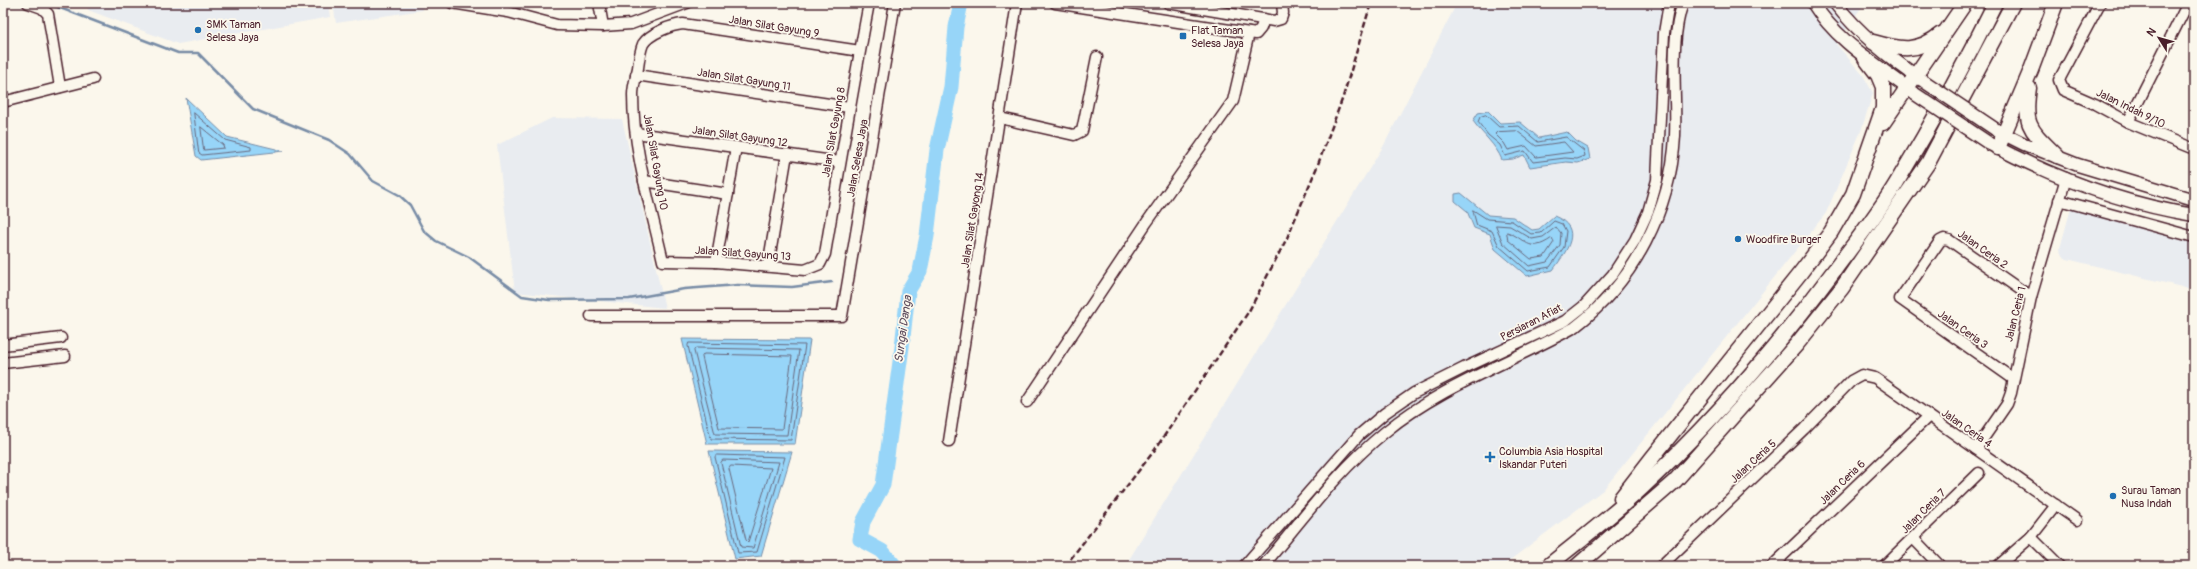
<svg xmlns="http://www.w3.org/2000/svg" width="2197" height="569" font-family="Pangolin,sans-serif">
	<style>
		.built { fill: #e9ecf0 }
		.water { fill: #97d5f8; stroke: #788ca6 }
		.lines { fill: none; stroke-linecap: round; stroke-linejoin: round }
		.shore { stroke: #69687d; stroke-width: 1 }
		.stream { stroke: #788ca6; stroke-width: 2.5 }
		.river { stroke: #97d5f8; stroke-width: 15 }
		.minor-casing { stroke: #4a1f2b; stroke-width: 13 }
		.major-casing { stroke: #4a1f2b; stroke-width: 15 }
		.highway-casing { stroke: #4a1f2b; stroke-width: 17 }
		.minor { stroke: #fbf7ec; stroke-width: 10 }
		.major { stroke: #fbf7ec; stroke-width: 12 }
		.highway { stroke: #fbf7ec; stroke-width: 14 }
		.rail { stroke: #4a1f2b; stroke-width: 2.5; stroke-dasharray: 6 3; stroke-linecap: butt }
		.major-bridge-casing { stroke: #4a1f2b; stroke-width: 15; stroke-linecap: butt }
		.major-bridge { stroke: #fbf7ec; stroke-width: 12 }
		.poi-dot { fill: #1f6fb2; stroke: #fbf7ec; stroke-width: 1.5 }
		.labels { text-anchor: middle; stroke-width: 3.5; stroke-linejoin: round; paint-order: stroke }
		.poi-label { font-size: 11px; fill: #4a1f2b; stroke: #fbf7ec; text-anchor: start }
		.street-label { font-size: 11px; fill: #4a1f2b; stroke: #fbf7ec }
		.water-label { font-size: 12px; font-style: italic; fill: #5d4c5e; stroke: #fbf7ec }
	</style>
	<rect width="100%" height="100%" fill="#fbf7ec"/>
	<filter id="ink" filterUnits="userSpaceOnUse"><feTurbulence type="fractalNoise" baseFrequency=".025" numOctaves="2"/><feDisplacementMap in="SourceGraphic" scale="8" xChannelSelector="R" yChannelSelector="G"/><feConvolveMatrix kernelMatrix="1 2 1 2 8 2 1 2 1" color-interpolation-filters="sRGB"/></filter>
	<g filter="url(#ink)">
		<g class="built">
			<path d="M87,3H328L330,17L178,44L88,10Z"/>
			<path d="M333,3H422L423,10L336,23Z"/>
			<path d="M1457,3H1858L1861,8L1836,44L1863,75L1873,93L1861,131L1826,213L1603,490L1502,566H1125L1384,145Z"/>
			<path d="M552,118L622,119L665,308L515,292L497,145Z"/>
			<path d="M2073,201L2194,234V290L2067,259L2061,255L2060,248Z"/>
		</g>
		<g class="water">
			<path d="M186,98L227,137L284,151L201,160L196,156Z"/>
			<path d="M1488,111L1500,123L1520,122L1539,138L1567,132L1576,141L1588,148L1590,159L1578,163L1566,162L1530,167L1524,155L1513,159L1502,160C1496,145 1483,135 1473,121L1478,113Z"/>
			<path d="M1461,193L1488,215L1513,217L1532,230L1539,229L1554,216C1585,228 1566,252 1553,270L1527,276L1495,249L1490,234L1474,228L1467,211L1455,201V194Z"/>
			<path d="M682,339L810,340L795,444H707Z"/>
			<path d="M709,451L792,452L761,556L735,559Z"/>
		</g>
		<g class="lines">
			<g class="shore">
				<path d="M194,113L225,140L251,147V150L202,155L199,153Z"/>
				<path d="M1486,115L1499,127L1519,126L1538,142L1566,137L1584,151L1585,156L1577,159L1565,158L1533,162L1525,151L1505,156L1500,145L1488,135L1478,122L1480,117Z"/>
				<path d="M201,127L223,145L224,148L204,150Z"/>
				<path d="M1517,131L1536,146L1564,142L1573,152L1536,157L1526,146L1508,150L1504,143L1495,134L1497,132Z"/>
				<path d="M1473,210L1487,219L1512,221L1531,234L1541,233L1554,221L1562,224L1566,231L1564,247L1550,267L1528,271L1499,246L1492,231L1477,225Z"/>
				<path d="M1496,225L1510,226L1532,239L1543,237L1556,227L1561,233L1560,245L1547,262L1529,266L1503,243Z"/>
				<path d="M1507,232C1526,238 1528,255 1552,238L1554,242L1544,257L1531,259L1508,240Z"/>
				<path d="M689,343L805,345L791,440L711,439L688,346Z"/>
				<path d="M696,348L799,350L787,435L715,434L694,351Z"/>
				<path d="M704,354L792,356L782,429L719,428L702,357Z"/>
				<path d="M717,455L785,457L757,552L738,553L715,457Z"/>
				<path d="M723,460L779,462L753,548L741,547L721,463Z"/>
				<path d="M731,466L771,468L748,542L746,540L729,469Z"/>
			</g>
			<path class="stream" d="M47,3L178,53H198L253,109L329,140L350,154L373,181L399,195L410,205L424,231L436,241L469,257L522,296L549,300L629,299L684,289L738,285L792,287L832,282"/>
			<path class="river" d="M895,566L882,551L860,539L863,522L883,485L902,347L908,291L920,271L927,236L937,150L951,87L956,27L961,3"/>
			<defs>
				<g id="minor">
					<path d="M28,3L42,8L48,14L60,87"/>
					<path d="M452,3L508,12L557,25L603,26L631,24L687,3"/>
					<path d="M599,3L603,26"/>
					<path d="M1055,3L1256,34L1261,28L1264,19"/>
					<path d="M1168,3L1274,21L1281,19L1283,13L1282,3"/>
					<path d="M2100,3L2059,80L2063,90L2095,104L2128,122L2194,149"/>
					<path d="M860,51L683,24C672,25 650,33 643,44C640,51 639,60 638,68C636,77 633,86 633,95C633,151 651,207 663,261L716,262L805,270L820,264L825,254C839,170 853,87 869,3"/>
					<path d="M636,75L849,107"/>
					<path d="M3,102L93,79"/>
					<path d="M1000,118L1074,135L1082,131L1097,57"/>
					<path d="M2128,122L2188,3"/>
					<path d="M636,133L840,162"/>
					<path d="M644,181L728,194"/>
					<path d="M2059,200L2194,237"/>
					<path d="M716,262L736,147"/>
					<path d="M768,266L787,154"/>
					<path d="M591,316H842L895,3"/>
					<path d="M3,345L61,338"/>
					<path d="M3,363L65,356"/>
					<path d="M2012,378L1900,299L1940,241L1944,239L1949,240L2031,297"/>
					<path d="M1027,402L1147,222L1233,101L1249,33"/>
					<path d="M949,441L1017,3"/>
					<path d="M1976,449L2007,404L2011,393L2031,297L2066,178"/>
					<path d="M2031,537L2060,566"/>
					<path d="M1913,538L1940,566"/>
					<path d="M1244,566L1359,435L1385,413L1414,393L1464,368L1565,321L1584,306L1613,274L1635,240L1648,212L1657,180L1664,33L1669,3"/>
					<path d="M1263,566C1302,520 1338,470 1385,432C1439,387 1514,361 1575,327C1634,282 1671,210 1675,136C1677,96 1669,41 1683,3"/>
					<path d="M1661,566L1804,429L1851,381L1862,375L1875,378L2077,520"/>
					<path d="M1772,566L1929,416"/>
					<path d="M1884,566L1979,473"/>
					<path d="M1998,566L2031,537L2056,505"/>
				</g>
				<g id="major">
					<path d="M1813,3C1838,43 1878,65 1914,93"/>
					<path d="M1835,3C1859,34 1890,58 1922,80"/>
					<path d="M1996,130L2024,144L2078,165L2194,200"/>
					<path d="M1990,144C2053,177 2124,204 2194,215"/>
				</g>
				<g id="highway">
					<path d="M1873,42C1901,50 1917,53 1941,34"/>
					<path d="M2029,88C2023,127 2031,130 2057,156"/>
					<path d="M1883,123L1965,3"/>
					<path d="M1998,148L2031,70L2056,3"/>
					<path d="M1621,498L1652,458L1801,272L1831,232L1853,194L1883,108V87L1878,75L1865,58"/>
					<path d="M1548,566C1580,540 1613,515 1643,487C1714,420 1778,346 1836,268C1857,240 1879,212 1897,182C1932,124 1965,64 1995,3"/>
					<path d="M1577,566L1675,481L1797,344L1842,288L1928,163L2013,3"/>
				</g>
			</defs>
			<use href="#minor" class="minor-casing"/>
			<use href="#major" class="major-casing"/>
			<use href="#highway" class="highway-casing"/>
			<use href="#minor" class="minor"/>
			<use href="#major" class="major"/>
			<use href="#highway" class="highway"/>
			<path class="rail" d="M1065,566L1154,451L1249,311L1287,238L1317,167L1343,97L1371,3"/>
			<defs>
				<g id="major-bridge">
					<path d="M1925,82L1995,129"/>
					<path d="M1915,94L1987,142"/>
				</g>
			</defs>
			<use href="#major-bridge" class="major-bridge-casing"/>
			<use href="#major-bridge" class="major-bridge"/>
		</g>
	</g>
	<g class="poi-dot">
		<circle cx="198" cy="30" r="4"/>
		<rect x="1179" y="32" width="8" height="8" rx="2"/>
		<circle cx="1738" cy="239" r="4"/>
		<path d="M1488 451h4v4h4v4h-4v4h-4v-4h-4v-4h4z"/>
		<circle cx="2113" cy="496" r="4"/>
	</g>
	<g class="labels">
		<g class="poi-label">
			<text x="206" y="28">SMK Taman<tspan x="206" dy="13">Selesa Jaya</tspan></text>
			<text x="1191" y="34">Flat Taman<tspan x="1191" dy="13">Selesa Jaya</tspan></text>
			<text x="1746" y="243">Woodfire Burger</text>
			<text x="1499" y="455">Columbia Asia Hospital<tspan x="1499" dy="13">Iskandar Puteri</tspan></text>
			<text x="2121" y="494">Surau Taman<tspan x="2121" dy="13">Nusa Indah</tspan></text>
		</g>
		<g class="street-label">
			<text transform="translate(774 26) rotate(9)" y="4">Jalan Silat Gayung 9</text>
			<text transform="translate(744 79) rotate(9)" y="4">Jalan Silat Gayung 11</text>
			<text transform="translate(2131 108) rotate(26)" y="4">Jalan Indah 9/10</text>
			<text transform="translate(833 132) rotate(-80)" y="4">Jalan Silat Gayung 8</text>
			<text transform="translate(740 136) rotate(8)" y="4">Jalan Silat Gayung 12</text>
			<text transform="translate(857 158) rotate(-80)" y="4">Jalan Selesa Jaya</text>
			<text transform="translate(656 162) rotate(80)" y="4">Jalan Silat Gayung 10</text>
			<text transform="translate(972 220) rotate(-81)" y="4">Jalan Silat Gayong 14</text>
			<text transform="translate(1983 249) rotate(35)" y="4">Jalan Ceria 2</text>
			<text transform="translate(743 253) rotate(4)" y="4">Jalan Silat Gayung 13</text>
			<text transform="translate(2015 314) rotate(-76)" y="4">Jalan Ceria 1</text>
			<text transform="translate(1531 322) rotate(-27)" y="4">Persiaran Afiat</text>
			<text transform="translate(1963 329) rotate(35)" y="4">Jalan Ceria 3</text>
			<text transform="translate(1967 428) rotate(35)" y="4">Jalan Ceria 4</text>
			<text transform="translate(1753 461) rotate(-43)" y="4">Jalan Ceria 5</text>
			<text transform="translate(1842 482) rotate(-44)" y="4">Jalan Ceria 6</text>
			<text transform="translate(1923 511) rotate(-45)" y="4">Jalan Ceria 7</text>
		</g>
		<g class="water-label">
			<text transform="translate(903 329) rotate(-82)" y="4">Sungai Danga</text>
		</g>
	</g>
	<rect width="2197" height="569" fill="none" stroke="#fbf7ec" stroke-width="16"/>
	<rect x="8" y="8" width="2181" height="553" fill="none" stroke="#4a1f2b" stroke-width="1.5" filter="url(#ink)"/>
	<g transform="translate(2159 38) rotate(307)" stroke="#fbf7ec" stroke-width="3" paint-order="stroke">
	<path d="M0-3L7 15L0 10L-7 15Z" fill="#4a1f2b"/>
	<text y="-6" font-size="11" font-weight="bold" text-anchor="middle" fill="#4a1f2b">N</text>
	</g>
</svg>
